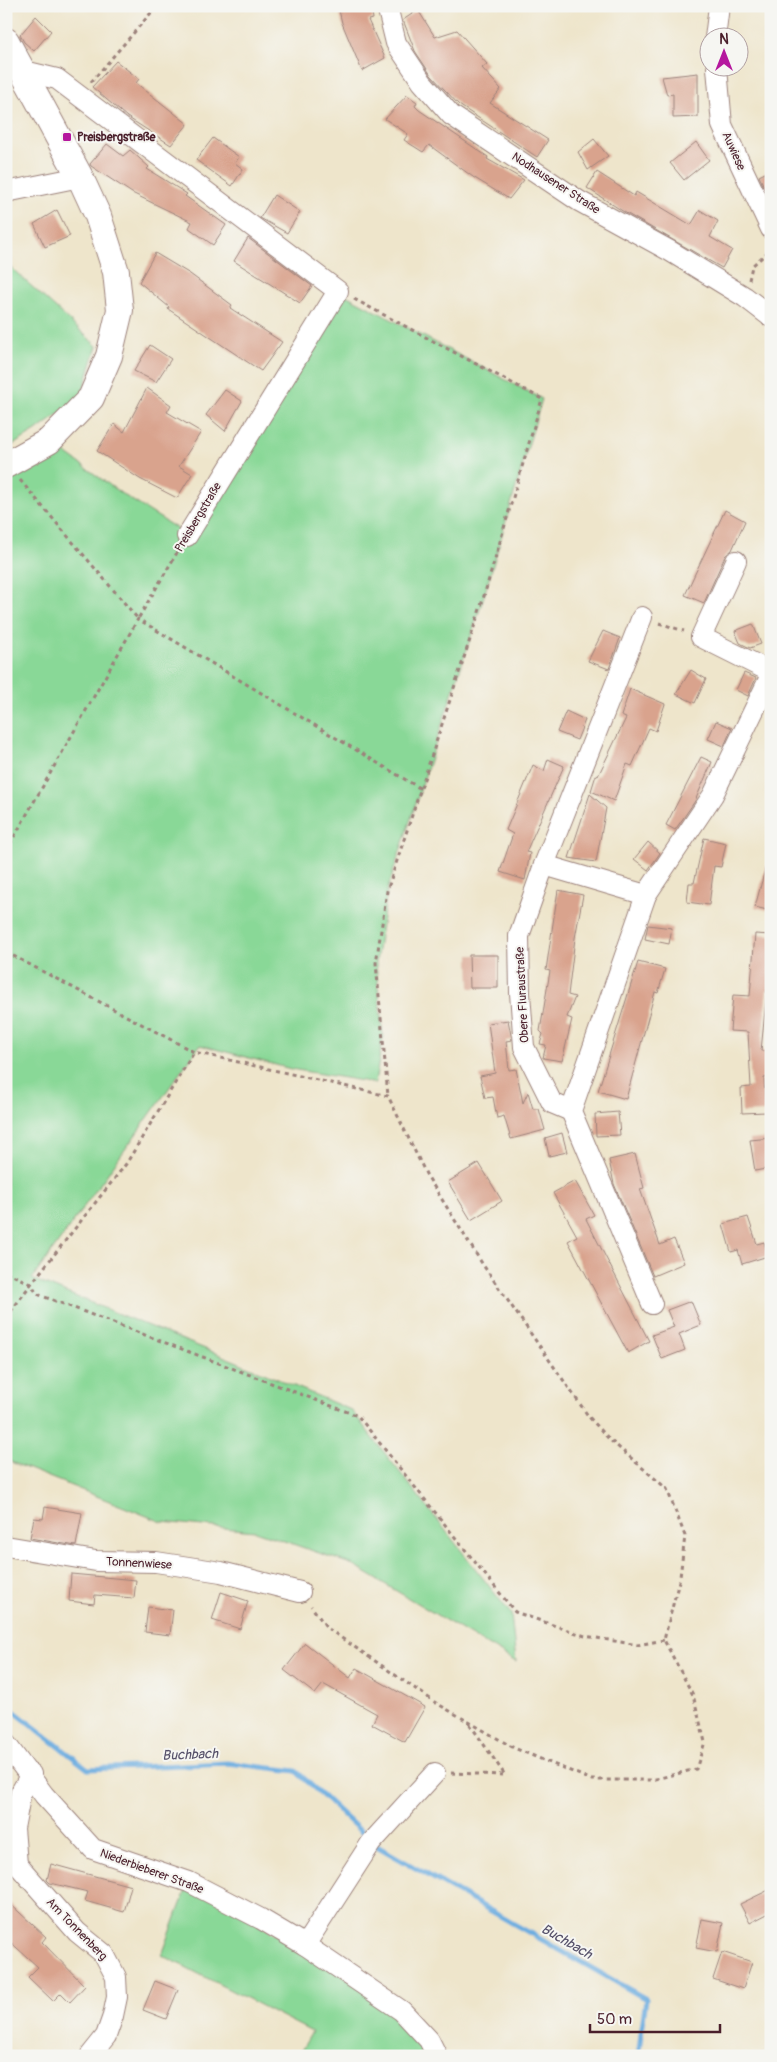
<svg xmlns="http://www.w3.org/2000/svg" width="777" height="2062" font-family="Pangolin,sans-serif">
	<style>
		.green { fill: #89d897; stroke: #6a7c61 }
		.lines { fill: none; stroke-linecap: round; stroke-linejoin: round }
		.stream { stroke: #6dade0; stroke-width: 5 }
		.building { fill: #d9a38d }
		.minor-casing { stroke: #9c827b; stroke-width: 22 }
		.tertiary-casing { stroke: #9c827b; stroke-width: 28 }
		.path { stroke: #9c827b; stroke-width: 3; stroke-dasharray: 4 4; stroke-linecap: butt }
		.minor { stroke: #fff; stroke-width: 20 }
		.tertiary { stroke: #fff; stroke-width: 26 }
		.poi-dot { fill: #b5179e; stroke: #f6f6f2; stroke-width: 2 }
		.labels { text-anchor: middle; stroke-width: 4; stroke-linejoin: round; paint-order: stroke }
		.poi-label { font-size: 12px; font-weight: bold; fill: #4a1f2b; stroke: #f6f6f2; text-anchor: start }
		.street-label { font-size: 12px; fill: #4a1f2b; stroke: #f6f6f2 }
		.water-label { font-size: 14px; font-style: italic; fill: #56516a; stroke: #f6f6f2 }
	</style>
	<rect width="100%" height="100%" fill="#f6f6f2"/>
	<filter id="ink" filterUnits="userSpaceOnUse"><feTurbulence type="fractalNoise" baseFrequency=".02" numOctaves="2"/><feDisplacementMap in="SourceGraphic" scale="10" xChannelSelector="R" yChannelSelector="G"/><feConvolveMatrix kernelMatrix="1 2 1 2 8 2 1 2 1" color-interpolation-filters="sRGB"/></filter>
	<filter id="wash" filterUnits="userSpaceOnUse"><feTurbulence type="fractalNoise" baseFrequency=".0096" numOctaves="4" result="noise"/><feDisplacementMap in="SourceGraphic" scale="20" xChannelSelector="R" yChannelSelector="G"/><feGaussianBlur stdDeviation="1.12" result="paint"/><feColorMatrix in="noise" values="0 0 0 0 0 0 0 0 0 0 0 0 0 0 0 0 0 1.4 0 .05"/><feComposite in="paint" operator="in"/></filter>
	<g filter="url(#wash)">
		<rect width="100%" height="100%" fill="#eee5cb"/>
		<g class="green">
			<path d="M6,263L97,346L81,397L36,431L6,449Z"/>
			<path d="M338,291L542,399L481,606L387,891L376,963L383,1037L375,1083L291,1069L200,1045L32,1279L235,1361L351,1410L511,1614L516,1662L351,1564L255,1531L162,1522L6,1460V478L56,446L122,494L187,535Z"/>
			<path d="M189,1882L402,2011L433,2056H298L312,2032L162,1955Z"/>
		</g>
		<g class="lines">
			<g class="stream">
				<path d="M6,1705L88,1769L228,1763L296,1771L369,1839"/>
				<path d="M375,1845L646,1999L638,2056"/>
			</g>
		</g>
		<g id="blocks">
			<g class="building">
				<path d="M338,6H371L373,19L368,20L385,58L362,71L342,23Z"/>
				<path d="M418,10L435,37L457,30L487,64L482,68L501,89L490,103L548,140L537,157L459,105L431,75L415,51L403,20Z"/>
				<path d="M36,16L51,31L34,51L24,42L20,35Z"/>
				<path d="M116,61L139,79L136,83L188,124L171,145L127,117L92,87Z"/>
				<path d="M698,73V117L673,118V94L667,95L662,77Z"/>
				<path d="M407,95L417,102L415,106L419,110L488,157L487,159L524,180L509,199L473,177L429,145L423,152L404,140L408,134L385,119Z"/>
				<path d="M213,138L239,157L235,163L243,169L232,186L196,160Z"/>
				<path d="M594,139L608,156L588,170L578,152Z"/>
				<path d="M696,142L709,160L684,180L670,163Z"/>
				<path d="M107,144L123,156L130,150L149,167L147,169L187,194L185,196L226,225L213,245L189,228L192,222L132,193L91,166L90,164Z"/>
				<path d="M771,170V201L759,176Z"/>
				<path d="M597,172L634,196L636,192L691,225L700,210L718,221L710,237L732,250L722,268L624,212L587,188Z"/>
				<path d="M274,195L300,212L287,233L260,218Z"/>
				<path d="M57,210L70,236L45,247L34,224Z"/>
				<path d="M248,238L312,286L300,303L234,261Z"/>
				<path d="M155,253L190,274L232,305L230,308L282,342L261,371L168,309L169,307L139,282Z"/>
				<path d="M150,345L171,359L156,382L134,371Z"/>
				<path d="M147,388L171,405L167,412L201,432L179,466L192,474L177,498L140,479L97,451L114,424L124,432Z"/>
				<path d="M225,390L242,401L225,431L206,415Z"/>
				<path d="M725,510L745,521L732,550L725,556L704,603L685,595Z"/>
				<path d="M753,624L761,644L750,648L740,643L735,631Z"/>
				<path d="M603,631L620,638L609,669L588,661Z"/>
				<path d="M691,670L706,679L695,703L676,694Z"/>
				<path d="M744,673L756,678L748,696L736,690Z"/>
				<path d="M630,689L665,704L656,731L649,728L632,766L627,764L614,801L591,791L596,775L598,776L626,718L621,716Z"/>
				<path d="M566,711L585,720L577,740L557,732Z"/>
				<path d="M716,721L732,728L724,746L708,739Z"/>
				<path d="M701,757L712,762L695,801L675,830L666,825Z"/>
				<path d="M548,759L564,766L526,852L530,853L525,880L500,872L513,834L506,830L533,765L544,771Z"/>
				<path d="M590,794L606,808L596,862L569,858Z"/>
				<path d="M704,838L726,843L721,867L714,866L709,905L687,902L689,883H694Z"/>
				<path d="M648,842L660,853L648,870L634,859Z"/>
				<path d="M766,866H771V911L755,907Z"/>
				<path d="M558,890L583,895L575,938L568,995L575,997L567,1017L572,1019L562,1061L543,1058L546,1045L540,1044L543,1034L540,1031L550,971L546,970Z"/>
				<path d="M648,925L672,928L669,944L645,939Z"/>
				<path d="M755,934L771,935V980L770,990H767L761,1051H769L771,1077L764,1078L766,1112L742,1113L741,1088L751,1087L748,1032L730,1031L733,995L750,996Z"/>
				<path d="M469,955H498V988H470Z"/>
				<path d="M638,962L665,969L658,993L655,992L626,1099L598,1091Z"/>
				<path d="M508,1020L512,1040L506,1041L509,1070L516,1069L523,1103L528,1092L533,1109H539L545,1130L511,1139L504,1116L497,1118L493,1097L485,1098L480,1076L495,1073L488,1023Z"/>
				<path d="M618,1112L620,1135L596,1136L595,1114Z"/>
				<path d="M562,1133L567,1152L549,1156L545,1138Z"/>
				<path d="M771,1138V1168L755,1171L750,1140Z"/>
				<path d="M635,1154L644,1188L640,1189L660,1245L674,1239L684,1263L653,1276L614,1184L609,1160Z"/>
				<path d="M479,1163L502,1201L471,1220L448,1182Z"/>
				<path d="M575,1181L594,1215L586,1219L649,1341L628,1353L568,1241L577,1236L553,1193Z"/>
				<path d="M748,1217L757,1244L764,1242L768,1256L742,1264L738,1250L731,1252L723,1224Z"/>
				<path d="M691,1301L701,1325L679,1334L685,1350L662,1359L652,1335L674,1327L667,1310Z"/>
				<path d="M45,1507L82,1513L76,1546L30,1538L34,1518L43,1519Z"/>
				<path d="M71,1574L136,1580L134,1598L95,1595L94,1604L69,1601Z"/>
				<path d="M221,1592L248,1601L240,1629L212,1620Z"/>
				<path d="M148,1607L173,1610L170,1635L145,1632Z"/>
				<path d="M305,1643L350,1678L356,1668L425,1707L405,1742L372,1724L377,1714L323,1684L315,1694L284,1670Z"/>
				<path d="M51,1864L131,1886L124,1912L85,1901L88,1892L50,1883L47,1880Z"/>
				<path d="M771,1889V1912L750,1923L740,1904Z"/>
				<path d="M6,1900L46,1937L42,1942L85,1986L70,2002L61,1993L53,2001L28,1977L38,1967L6,1938Z"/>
				<path d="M702,1919L723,1923L717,1952L696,1948Z"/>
				<path d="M722,1952L752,1962L743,1989L713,1979Z"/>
				<path d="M155,1981L178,1990L166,2019L143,2010Z"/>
			</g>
		</g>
	</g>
	<g filter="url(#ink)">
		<use href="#blocks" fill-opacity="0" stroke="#9c827b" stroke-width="1"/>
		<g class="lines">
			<defs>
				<g id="minor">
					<path d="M387,6L396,43L422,82L451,115L579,201L670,251L745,297L771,317"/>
					<path d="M715,38L719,6"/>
					<path d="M717,68L722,125L771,229"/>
					<path d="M24,71L57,79L338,291L187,536"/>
					<path d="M6,192L80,177"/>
					<path d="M736,561L701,637L771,672"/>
					<path d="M544,865L646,895"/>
					<path d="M571,1111L552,1103L524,1047L520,993L519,936L544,865L642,617"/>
					<path d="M652,1304L571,1111L646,895L713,795L771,675"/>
					<path d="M6,1546L96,1561L156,1562L221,1572L300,1592"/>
					<path d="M6,1744L44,1795L93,1849L189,1882L261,1919L305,1945L402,2011L429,2040L437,2056"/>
					<path d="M31,1774L21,1792L14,1828L17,1864L77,1932L104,1954L116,1977L117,1997L113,2016L106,2036L90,2056"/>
					<path d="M305,1945L371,1843L435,1773"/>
				</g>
				<path id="tertiary" d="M6,41L80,177L98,216L116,272L120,310L109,356L91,398L49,441L6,465"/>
			</defs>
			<use href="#minor" class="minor-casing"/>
			<use href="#tertiary" class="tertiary-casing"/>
			<g class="path">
				<path d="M91,82L157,6"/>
				<path d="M749,280L752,266L771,249"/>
				<path d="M354,299L542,399L481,606L387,891L376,963L388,1096"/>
				<path d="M20,480L138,619L178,551"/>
				<path d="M659,623L684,631"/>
				<path d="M6,851L138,619L421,789"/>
				<path d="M6,952L194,1052L388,1096L426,1174L483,1265L589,1417L610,1440L667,1489L685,1536L680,1577L664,1640L693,1695L705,1742L696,1769L652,1780H592L514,1748L436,1703L327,1628L311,1606"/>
				<path d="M6,1272L31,1284L37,1294L358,1416L515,1612L585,1636L638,1645L664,1640"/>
				<path d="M6,1318L31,1284L126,1164L194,1052"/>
				<path d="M451,1773L505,1775L469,1723"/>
			</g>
			<use href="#minor" class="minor"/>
			<use href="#tertiary" class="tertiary"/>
		</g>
	</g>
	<rect class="poi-dot" x="62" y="132" width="10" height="10" rx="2.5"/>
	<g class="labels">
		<g class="poi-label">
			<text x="77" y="141">Preisbergstraße</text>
		</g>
		<g class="street-label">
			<text transform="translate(734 151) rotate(66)" y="4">Auwiese</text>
			<text transform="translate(556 183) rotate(33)" y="4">Nodhausener Straße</text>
			<text transform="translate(198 517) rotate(-59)" y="4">Preisbergstraße</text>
			<text transform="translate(522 995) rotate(-93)" y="4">Obere Fluraustraße</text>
			<text transform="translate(139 1563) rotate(3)" y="4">Tonnenwiese</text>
			<text transform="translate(152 1871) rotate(20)" y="4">Niederbieberer Straße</text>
			<text transform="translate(77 1929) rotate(46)" y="4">Am Tonnenberg</text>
		</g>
		<g class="water-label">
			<text transform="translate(190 1754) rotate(-2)" y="5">Buchbach</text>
			<text transform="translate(567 1941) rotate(30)" y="5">Buchbach</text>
		</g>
	</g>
	<rect width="777" height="2062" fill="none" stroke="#f6f6f2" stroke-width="25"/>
	<g transform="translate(724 52)"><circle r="24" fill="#f6f6f2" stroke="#b1a0a2"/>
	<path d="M0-4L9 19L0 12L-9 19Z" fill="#b5179e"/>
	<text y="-8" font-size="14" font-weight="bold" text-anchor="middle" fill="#4a1f2b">N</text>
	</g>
	<path d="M590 2024v8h130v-8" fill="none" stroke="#4a1f2b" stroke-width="2.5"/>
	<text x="597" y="2024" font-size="15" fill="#4a1f2b" stroke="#f6f6f2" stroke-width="4" paint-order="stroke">50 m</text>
</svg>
